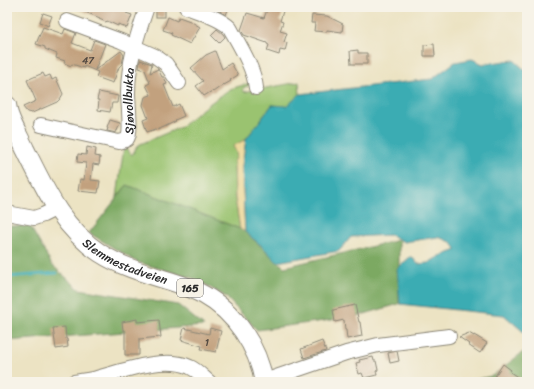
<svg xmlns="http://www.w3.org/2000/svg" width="534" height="389" font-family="Sriracha,sans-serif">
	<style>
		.green { fill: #9ac370; stroke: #62774e }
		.forest { fill: #7ba962; stroke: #536a46 }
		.sand { fill: #eeda9e; stroke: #8c8264 }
		.water { fill: #3aacb3; stroke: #326c6f }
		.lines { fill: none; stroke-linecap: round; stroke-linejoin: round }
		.stream { stroke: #3aacb3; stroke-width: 3 }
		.building { fill: #c2a17e }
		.minor-casing { stroke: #8c8777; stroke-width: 16 }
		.major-casing { stroke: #8c8777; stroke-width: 20 }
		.minor { stroke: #fff; stroke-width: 14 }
		.major { stroke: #fff; stroke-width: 18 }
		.labels { text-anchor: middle; stroke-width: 3; stroke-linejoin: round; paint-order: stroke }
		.number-label { font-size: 10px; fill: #514840 }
		.shield { fill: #f7f3e8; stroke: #686764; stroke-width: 1 }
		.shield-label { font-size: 11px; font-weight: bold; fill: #2b2b2b }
		.street-label { font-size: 12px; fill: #2b2b2b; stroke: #f7f3e8 }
	</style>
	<rect width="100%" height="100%" fill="#f7f3e8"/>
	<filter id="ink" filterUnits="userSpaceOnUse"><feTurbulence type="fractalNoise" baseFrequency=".025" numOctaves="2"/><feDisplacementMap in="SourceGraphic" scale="8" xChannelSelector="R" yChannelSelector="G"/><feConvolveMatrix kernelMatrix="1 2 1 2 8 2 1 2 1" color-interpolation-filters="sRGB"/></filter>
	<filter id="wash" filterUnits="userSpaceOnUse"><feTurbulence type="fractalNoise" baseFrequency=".012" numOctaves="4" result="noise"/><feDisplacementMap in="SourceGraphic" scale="16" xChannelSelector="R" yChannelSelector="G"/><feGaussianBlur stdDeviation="0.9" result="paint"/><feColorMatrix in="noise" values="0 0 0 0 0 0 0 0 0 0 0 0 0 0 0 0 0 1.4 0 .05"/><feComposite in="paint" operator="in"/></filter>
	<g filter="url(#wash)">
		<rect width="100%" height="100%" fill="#ece3c3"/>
		<path class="green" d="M299,82L300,94L287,107L272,105L246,139L234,146C236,152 239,156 234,161L235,198L240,229L127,185L117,197L124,146L132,155L138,145L181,127L202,109L230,89L250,83V85L243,88L244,92Z"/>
		<g class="forest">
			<path d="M127,185L243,230L284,267L399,240V304L354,317L257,330L226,297L196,279L137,262L89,233Z"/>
			<path d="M7,226H30L52,265L79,289L178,305L204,326L7,341Z"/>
			<path d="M527,349V382H463L492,376Z"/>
		</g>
		<path class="sand" d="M246,139L242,166L245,232L240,229L235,198L234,161C239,156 236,152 233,146Z"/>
		<path class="water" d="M472,59L483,64L514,60L525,70L527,69V335L504,315L400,304L397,269L411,256L418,264L428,263L440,256L457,250L451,242L438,237L404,242L391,235L351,237L339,251L277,262L263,247L245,232L242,166L246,139L272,105L287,106L300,94L432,79L455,62Z"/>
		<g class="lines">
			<path class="stream" d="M7,277L57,273"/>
		</g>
		<g id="blocks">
			<g class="building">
				<path d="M73,7H128L126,13L132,15L127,28L118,24V26L107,21L106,22L99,19L100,18Z"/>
				<rect x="156" y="7" width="9" height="10"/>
				<path d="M220,7H229L226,15L218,10Z"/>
				<path d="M268,7H279L284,8L280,21L283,22L280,31L287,33L284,42L287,43L285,51L280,50L279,55L267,51L269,45L267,44V43L244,35L241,30L247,13L264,18Z"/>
				<path d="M43,13L52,16L48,26L40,22Z"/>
				<path d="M312,15L327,16L343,24L342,32L327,30V32L314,31L315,23H311Z"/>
				<path d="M168,17L177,21L179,17L190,21L200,27L190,44L171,35L172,33L163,30Z"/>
				<path d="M43,27L63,34L65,29L76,33L72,43L90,50L94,40L105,44L95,70L121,51L124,55L122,64L119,67L113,83L96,77L98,72L84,66V68L72,64L71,66L64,63L65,61L56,58L57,54L45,49V47L36,44Z"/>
				<path d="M217,29L223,34L225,37L219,43L211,35Z"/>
				<path d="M434,44L435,56H424V45Z"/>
				<path d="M358,50V53H367V64H351L350,51Z"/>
				<path d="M215,51L222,69L231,63L238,75L230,80L231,81L224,85V84L213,92L212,91L204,96L196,86L203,81L191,68L206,55Z"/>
				<path d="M140,60L152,64L150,73L158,69L162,77H164L167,84L164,85L173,107L179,104L184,116L175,120L176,121L164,127L157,130L156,129L147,132L143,120L148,118L143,105L145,97L151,95L146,85L150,83L145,70L139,68Z"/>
				<path d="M43,73L45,77L50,75L52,80L56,78L63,94L60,99L57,102L32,113L27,112L23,107L36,101L27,80Z"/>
				<path d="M99,92L118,96L117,103H112L110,112L98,110L99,100H97Z"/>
				<path d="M110,120L120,123L117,131H116V133L107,131L108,128H107Z"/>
				<path d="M87,147L96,149L95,156L100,157L99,165L93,164L91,180L100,181L98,193L78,191L80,179L84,180L86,163L77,162L78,154L86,155Z"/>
				<path d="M355,305L359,322H360L362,336L347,339L346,330H345L344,320L335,322L333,310Z"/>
				<path d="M137,319V322L159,320L161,337L139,339V355H125V330H123L122,322Z"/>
				<path d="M65,327L66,339H67L68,347L56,349L53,328Z"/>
				<path d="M184,328L209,334L210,328L221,331L216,352L201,349L202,346L181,340Z"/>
				<path d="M469,333L474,336V335L487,343L480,353L468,345L469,344L459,337Z"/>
				<path d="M322,341L326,351L304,358L301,349Z"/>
				<path d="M397,351L399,361L390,363L388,353Z"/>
				<path d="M373,357L374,361H376L378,370L376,371L377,375L364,378L362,373L359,374L356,363L360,362L359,360Z"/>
				<path d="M503,364L511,370L510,372L525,382H491Z"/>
			</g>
		</g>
	</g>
	<g filter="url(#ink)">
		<use href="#blocks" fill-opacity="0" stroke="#8c8777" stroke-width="1"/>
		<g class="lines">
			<defs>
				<g id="minor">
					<path d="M186,7C199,12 220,18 230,28C240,46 254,68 256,88"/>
					<path d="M67,21L121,41L155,56L166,64L179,83"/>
					<path id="s1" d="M41,125L119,142C122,141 125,141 127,139C132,133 128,103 128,93C128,63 137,36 147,7"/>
					<path d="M7,213L34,218L43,215L57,208"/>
					<path d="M264,381L346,353L378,345L449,336"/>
					<path d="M74,382C81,381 87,380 93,379C119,372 164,355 190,367C197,370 203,377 209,382"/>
				</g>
				<g id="major">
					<path id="s2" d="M7,105C8,109 8,113 10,117C14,128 20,138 25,149C45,189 62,228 100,253C123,268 151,275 176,283C186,286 195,290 204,295C235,312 258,347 264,382"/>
				</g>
			</defs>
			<use href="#minor" class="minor-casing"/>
			<use href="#major" class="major-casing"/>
			<use href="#minor" class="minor"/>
			<use href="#major" class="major"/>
		</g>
	</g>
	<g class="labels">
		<g class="number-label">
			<text x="88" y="64">47</text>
			<text x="207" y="346">1</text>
		</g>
		<rect class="shield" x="177" y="279" width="26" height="18" rx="3"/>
		<g class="shield-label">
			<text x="190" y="292">165</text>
		</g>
		<g class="street-label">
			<text dy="4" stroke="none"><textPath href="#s1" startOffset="127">Sjøvollbukta</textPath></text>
			<text dy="4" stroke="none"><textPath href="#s2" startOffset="204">Slemmestadveien</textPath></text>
		</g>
	</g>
	<rect width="534" height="389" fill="none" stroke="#f7f3e8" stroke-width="24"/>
</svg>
